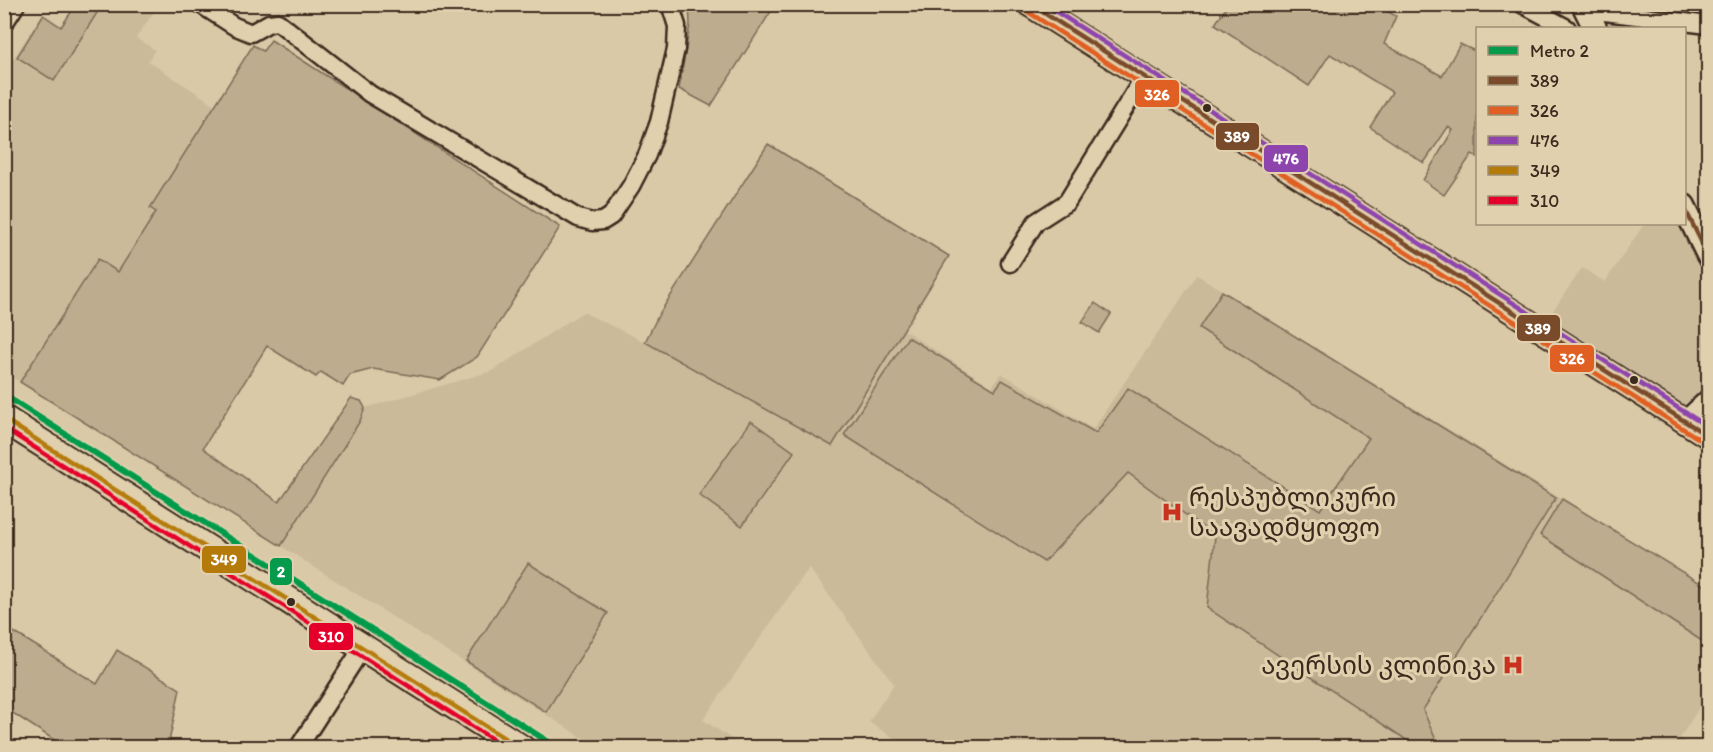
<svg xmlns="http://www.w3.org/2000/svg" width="1713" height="752" font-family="Itim,'Noto Sans Georgian',sans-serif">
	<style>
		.built { fill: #cbba9a }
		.green { fill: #bdac8e; stroke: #7c6b56; stroke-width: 1.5 }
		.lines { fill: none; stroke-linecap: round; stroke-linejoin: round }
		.minor-casing { stroke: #3b2a1e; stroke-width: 21 }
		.secondary-casing { stroke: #3b2a1e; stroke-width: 27 }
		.primary-casing { stroke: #3b2a1e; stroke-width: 30 }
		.minor { stroke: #e1d0ad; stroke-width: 16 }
		.secondary { stroke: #e1d0ad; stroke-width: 22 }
		.primary { stroke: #e1d0ad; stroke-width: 26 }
		.bus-1-casing { stroke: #e1d0ad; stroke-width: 9 }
		.bus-2-casing { stroke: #e1d0ad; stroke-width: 9 }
		.bus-3-casing { stroke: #e1d0ad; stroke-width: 9 }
		.bus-4-casing { stroke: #e1d0ad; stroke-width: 9 }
		.bus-5-casing { stroke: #e1d0ad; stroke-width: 9 }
		.bus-1 { stroke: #7a4b2a; stroke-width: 4.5 }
		.bus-2 { stroke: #e05f22; stroke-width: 4.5 }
		.bus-3 { stroke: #8e44ad; stroke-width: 4.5 }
		.bus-4 { stroke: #b57b0a; stroke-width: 4.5 }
		.bus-5 { stroke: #e4002b; stroke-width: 4.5 }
		.metro-1-casing { stroke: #e1d0ad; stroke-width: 10 }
		.metro-1 { stroke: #069a4c; stroke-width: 6 }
		.bus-dot { fill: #3b2a1e; stroke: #e1d0ad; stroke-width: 2 }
		.labels { text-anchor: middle; stroke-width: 6; stroke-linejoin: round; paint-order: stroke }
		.poi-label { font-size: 26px; fill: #3b2a1e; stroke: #e1d0ad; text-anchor: start }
		.line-badge { stroke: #e1d0ad; stroke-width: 2 }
		.badge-label { font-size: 16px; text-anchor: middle; font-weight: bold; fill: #fff }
	</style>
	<rect width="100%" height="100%" fill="#dac9a7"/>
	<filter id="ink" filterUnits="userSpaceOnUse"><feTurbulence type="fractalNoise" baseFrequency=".0167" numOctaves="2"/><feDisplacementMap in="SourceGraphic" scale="12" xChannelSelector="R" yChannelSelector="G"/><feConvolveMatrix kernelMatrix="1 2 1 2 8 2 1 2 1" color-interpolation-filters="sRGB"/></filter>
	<g filter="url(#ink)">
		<g class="built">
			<path d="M75,5H146L154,12L136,38L155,50L148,61L215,105L150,208L157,212L117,272L97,260L20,382L4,373V73L43,13L61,25Z"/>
			<path d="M1644,224H1678L1708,282V426L1544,324L1582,268L1605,282Z"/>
			<path d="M1197,275L1562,499L1540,535L1708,645V694L1680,738L1693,747H907L869,722L894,684L809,568L703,720L744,747H597L281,546L360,421L365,408L492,371L583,312L645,342L832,445L904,330L992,387L1001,373L1093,429Z"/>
		</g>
		<g class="green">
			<path d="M1312,4L1317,7L1318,4L1376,5L1396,16L1384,44L1442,76L1460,44L1477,52V157L1472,154L1444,195L1423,180L1453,130L1448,127L1424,163L1370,127L1392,92L1330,54L1309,86L1215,24L1228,5Z"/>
			<path d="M76,5H102L54,81L17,57L43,15L61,27Z"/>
			<path d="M689,5H775L711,106L679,89L690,24Z"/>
			<path d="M271,40L560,227L477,357L440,380L373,369L350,375L343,386L321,372L316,377L267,346L203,448L279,502L351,398L361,401L365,408L360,421L281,546L20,382L98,259L118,272L156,212L150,208L253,45L263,51Z"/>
			<path d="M768,144L949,256L832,446L645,342L659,314Z"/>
			<path d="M1222,291L1556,498L1423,710L1439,747H1417L1207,608L1215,536L1128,473L1044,562L844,435L908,337L995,390L1002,380L1096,433L1128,388L1320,510L1369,438L1199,328Z"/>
			<path d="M1095,303L1111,314L1099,333L1082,322Z"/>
			<path d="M751,421L794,452L742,526L699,495Z"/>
			<path d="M1562,499L1705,586L1708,581V645L1540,535Z"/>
			<path d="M528,563L608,613L546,712L466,661Z"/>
			<path d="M4,626L97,684L117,650L180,689L168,747H65L5,708Z"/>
		</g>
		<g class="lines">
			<defs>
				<g id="minor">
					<path d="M200,4L234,26L251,33L269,23L278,22L370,94L578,218L592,222L603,221L611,216L631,186L647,155L659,122L676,49L677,26L670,4"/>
					<path d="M1522,4L1567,28"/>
					<path d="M1588,14L1605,12L1708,25"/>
					<path d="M1010,263L1036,222L1067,202L1144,77"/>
					<path d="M298,748L363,647"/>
				</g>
				<g id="secondary">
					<path d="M1029,4L1708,436"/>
					<path d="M1583,4L1595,28"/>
					<path d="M4,18L13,4"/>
					<path d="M1684,206L1708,255"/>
					<path d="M1687,422L1708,402"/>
				</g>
				<path id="primary" d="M4,419L521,748"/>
			</defs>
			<use href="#minor" class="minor-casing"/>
			<use href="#secondary" class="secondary-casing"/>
			<use href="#primary" class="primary-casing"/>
			<use href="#minor" class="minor"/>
			<use href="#secondary" class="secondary"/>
			<use href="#primary" class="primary"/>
			<defs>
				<g id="bus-1">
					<path d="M1030,4L1708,436"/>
					<path d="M1684,207L1708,255"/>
				</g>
				<path id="bus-2" d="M1025,10L1704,442"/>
				<path id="bus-3" d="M1044,4L1708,427"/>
				<path id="bus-4" d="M4,419L520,748"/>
				<path id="bus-5" d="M4,428L506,748"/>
			</defs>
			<use href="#bus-1" class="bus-1-casing"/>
			<use href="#bus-2" class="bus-2-casing"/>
			<use href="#bus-3" class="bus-3-casing"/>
			<use href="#bus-4" class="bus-4-casing"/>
			<use href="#bus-5" class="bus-5-casing"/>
			<use href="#bus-1" class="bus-1"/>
			<use href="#bus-2" class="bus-2"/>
			<use href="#bus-3" class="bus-3"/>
			<use href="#bus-4" class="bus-4"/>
			<use href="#bus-5" class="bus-5"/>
			<defs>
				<path id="metro-1" d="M4,395L558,748"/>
			</defs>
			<use href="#metro-1" class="metro-1-casing"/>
			<use href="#metro-1" class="metro-1"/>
		</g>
	</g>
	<defs>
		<symbol id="hospital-bare" viewBox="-9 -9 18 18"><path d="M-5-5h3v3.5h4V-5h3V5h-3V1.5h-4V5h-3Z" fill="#c8321e" stroke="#e1d0ad" stroke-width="2.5" paint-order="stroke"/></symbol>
	</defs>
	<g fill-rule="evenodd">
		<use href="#hospital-bare" x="1157" y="497" width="30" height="30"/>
		<use href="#hospital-bare" x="1498" y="650" width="30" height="30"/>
	</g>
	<g class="bus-dot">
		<circle cx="1207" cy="108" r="5"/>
		<circle cx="1634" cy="380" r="5"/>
		<circle cx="291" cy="602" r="5"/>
	</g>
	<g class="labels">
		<g class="poi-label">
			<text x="1189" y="506">რესპუბლიკური<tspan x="1189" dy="30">საავადმყოფო</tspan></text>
			<text x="1496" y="674" text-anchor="end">ავერსის კლინიკა</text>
		</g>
	</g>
	<g class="line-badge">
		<rect x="1134" y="79" width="46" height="29" rx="6" fill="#e05f22"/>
		<rect x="1215" y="122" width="45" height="29" rx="6" fill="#7a4b2a"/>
		<rect x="1263" y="144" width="46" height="29" rx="6" fill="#8e44ad"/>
		<rect x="1516" y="314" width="45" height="28" rx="6" fill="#7a4b2a"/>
		<rect x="1549" y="344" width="46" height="29" rx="6" fill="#e05f22"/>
		<rect x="201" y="545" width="46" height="29" rx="6" fill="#b57b0a"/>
		<rect x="269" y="557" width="24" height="29" rx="6" fill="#069a4c"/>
		<rect x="308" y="622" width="46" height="29" rx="6" fill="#e4002b"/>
	</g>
	<g class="badge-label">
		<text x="1157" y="100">326</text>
		<text x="1237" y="142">389</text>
		<text x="1286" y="164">476</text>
		<text x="1538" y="334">389</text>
		<text x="1572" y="364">326</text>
		<text x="224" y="565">349</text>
		<text x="281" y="577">2</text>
		<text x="331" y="642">310</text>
	</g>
	<rect width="1713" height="752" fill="none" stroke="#e1d0ad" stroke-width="24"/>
	<rect x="12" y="12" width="1689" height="728" fill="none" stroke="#3b2a1e" stroke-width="2" filter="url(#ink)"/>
	<rect x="1476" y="27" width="210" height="198" fill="#e1d0ad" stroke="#9f8e74" stroke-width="1.5"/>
	<rect x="1488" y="46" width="30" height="9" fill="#069a4c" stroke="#9f8e74" stroke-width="1.5"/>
	<text x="1530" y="57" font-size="18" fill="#3b2a1e">Metro 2</text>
	<rect x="1488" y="76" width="30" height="9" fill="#7a4b2a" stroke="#9f8e74" stroke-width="1.5"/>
	<text x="1530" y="87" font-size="18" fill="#3b2a1e">389</text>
	<rect x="1488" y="106" width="30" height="9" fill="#e05f22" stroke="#9f8e74" stroke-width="1.5"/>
	<text x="1530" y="117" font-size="18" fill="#3b2a1e">326</text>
	<rect x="1488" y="136" width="30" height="9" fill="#8e44ad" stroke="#9f8e74" stroke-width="1.5"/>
	<text x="1530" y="147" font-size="18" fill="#3b2a1e">476</text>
	<rect x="1488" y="166" width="30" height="9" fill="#b57b0a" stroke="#9f8e74" stroke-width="1.5"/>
	<text x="1530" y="177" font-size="18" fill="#3b2a1e">349</text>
	<rect x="1488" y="196" width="30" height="9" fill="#e4002b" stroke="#9f8e74" stroke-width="1.5"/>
	<text x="1530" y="207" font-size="18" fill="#3b2a1e">310</text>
</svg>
